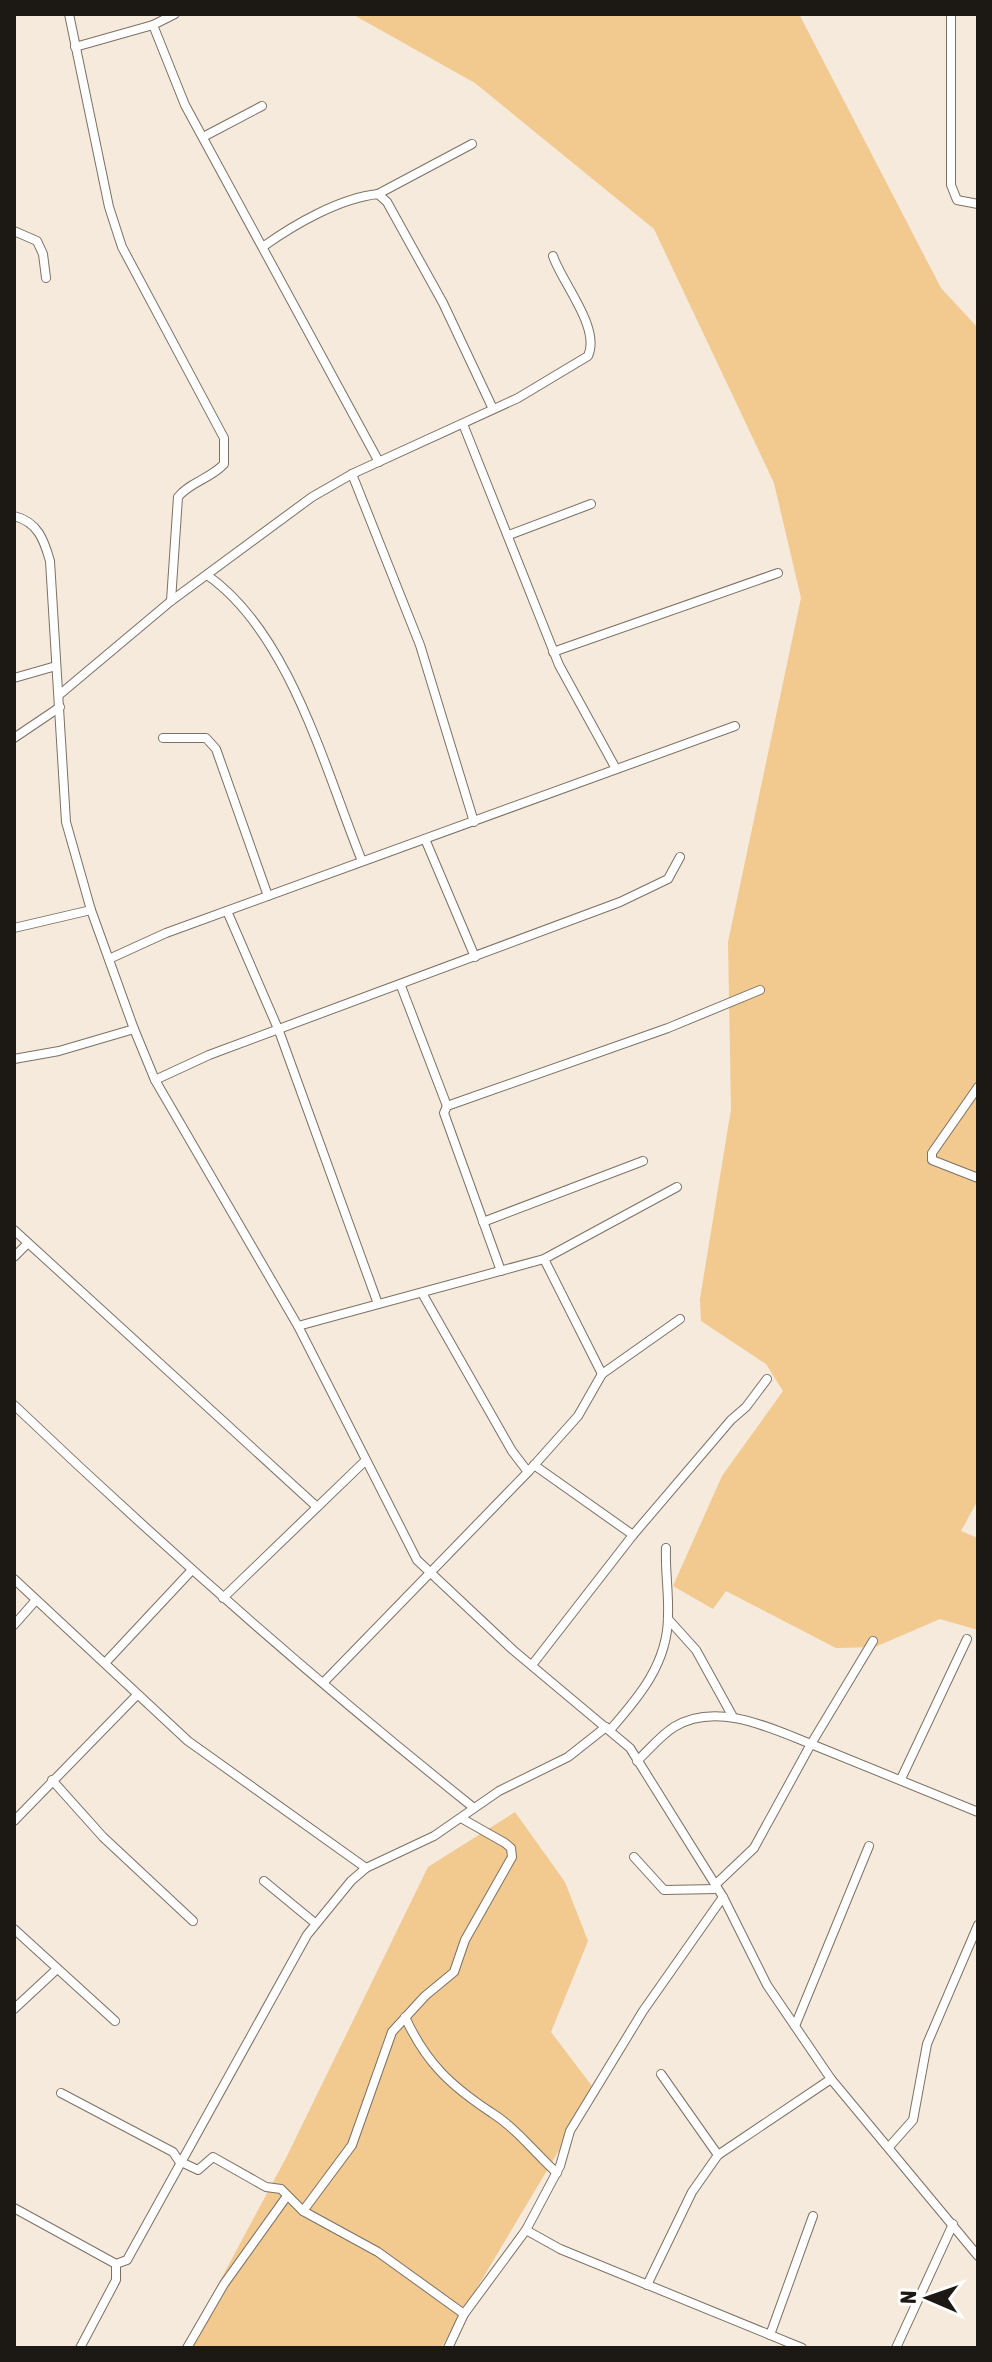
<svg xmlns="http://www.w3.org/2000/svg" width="992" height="2362" font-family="'Asap Condensed',sans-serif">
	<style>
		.green { fill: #f2c98f }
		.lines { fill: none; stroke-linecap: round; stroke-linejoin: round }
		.street-casing { stroke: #7b7164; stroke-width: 10 }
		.street { stroke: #fff; stroke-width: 8 }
	</style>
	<rect width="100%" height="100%" fill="#f5eadc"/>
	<g class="green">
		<path d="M352,14H799L941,288L978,328V1500L961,1531L978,1538V1630L940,1619L875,1647L836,1648L726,1591L713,1609L673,1586L722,1476L783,1391L766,1364L701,1321L700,1299L731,1109L728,942L801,598L774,483L654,229L475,83Z"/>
		<path d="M515,1812L565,1882L588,1941L551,2032L595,2090L441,2348H184L287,2156L428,1867Z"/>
	</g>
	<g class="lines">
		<defs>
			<g id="street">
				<path d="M69,14L109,207L122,247L224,438V464C210,479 190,482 178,497L171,601"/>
				<path d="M951,14V185L957,200L978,204"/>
				<path d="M153,25L175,14"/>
				<path d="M75,47L153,25L185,105L379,462"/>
				<path d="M205,136L262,106"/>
				<path d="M378,194L472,144"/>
				<path d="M14,231L37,241L43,254L46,278"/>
				<path d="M264,246C295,224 340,198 378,194L387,202L443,303L493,409"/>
				<path d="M463,424L559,665L615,767"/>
				<path d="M352,474L420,645L474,822"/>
				<path d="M14,516C38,522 44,540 50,561L66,822L91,910L134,1029L155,1080L298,1326L417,1560L513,1650L630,1748L723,1897L767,1985L831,2079L978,2256"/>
				<path d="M509,535L591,504"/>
				<path d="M207,575C290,633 325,770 362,861"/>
				<path d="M553,652L778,573"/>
				<path d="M14,678L56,666"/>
				<path d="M59,695L171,601L312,497L352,474L518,398L588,356C601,328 562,283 553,256"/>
				<path d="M14,738L60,707"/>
				<path d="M163,738H206L216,749L268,896"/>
				<path d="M425,839L475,957"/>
				<path d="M227,911L279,1031L378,1304"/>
				<path d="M14,928L91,910"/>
				<path d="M109,959L166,933L735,726"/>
				<path d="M401,986L447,1106"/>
				<path d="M14,1059L59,1051L134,1029"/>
				<path d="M155,1080L209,1055L620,902L668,879L680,857"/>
				<path d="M978,1087L932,1153V1160L978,1178"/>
				<path d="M483,1222L643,1161"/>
				<path d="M14,1230L317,1507"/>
				<path d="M14,1257L28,1243"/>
				<path d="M544,1259L602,1374"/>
				<path d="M501,1271L444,1113L447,1106L668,1028L760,990"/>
				<path d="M422,1293L512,1451L528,1472"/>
				<path d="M298,1326L544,1259L677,1187"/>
				<path d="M14,1405C162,1546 314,1680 474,1808"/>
				<path d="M534,1465L633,1535"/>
				<path d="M14,1579L188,1741L366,1868"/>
				<path d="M223,1598L365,1461"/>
				<path d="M668,1619L696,1650L733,1717"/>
				<path d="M14,1625L36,1600"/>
				<path d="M105,1663L191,1571"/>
				<path d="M532,1665L633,1535L731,1420L746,1407L767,1379"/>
				<path d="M323,1683L528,1472L578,1416L602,1374L680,1319"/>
				<path d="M610,1730C639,1697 668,1663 668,1616C669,1593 665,1571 666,1548"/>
				<path d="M637,1761C649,1750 661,1735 674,1727C716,1701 771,1728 811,1744L873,1641"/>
				<path d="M901,1779L967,1639"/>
				<path d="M52,1780L103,1837L193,1921"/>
				<path d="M14,1821L137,1695"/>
				<path d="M634,1857L664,1890L717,1889"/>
				<path d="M264,1881L315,1923"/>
				<path d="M715,1885L754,1848L811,1744L978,1812"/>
				<path d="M14,1929L115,2021"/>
				<path d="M14,2009L57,1969"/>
				<path d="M405,2017C426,2063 451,2086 492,2113C516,2128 536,2154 557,2173"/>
				<path d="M795,2026L869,1846"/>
				<path d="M661,2074L718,2155"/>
				<path d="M61,2093L173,2152L179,2161L198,2170L213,2157L266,2187L281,2189L303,2211L378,2252L464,2314"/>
				<path d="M889,2147L913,2120L927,2044L978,1925"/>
				<path d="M14,2208L116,2264L127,2260L307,1935L351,1881L366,1868L434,1836L499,1791L568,1757L606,1727"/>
				<path d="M303,2211L352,2145L392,2032L425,1996L454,1972L465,1940L512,1857L511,1848L505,1843L461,1818"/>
				<path d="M526,2230L560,2249L802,2348"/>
				<path d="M647,2285L692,2192L718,2155L831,2079"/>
				<path d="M770,2335L813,2216"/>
				<path d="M80,2348L116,2280V2264"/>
				<path d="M187,2348L224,2284L287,2196"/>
				<path d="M448,2348L464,2314L526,2230L560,2166L570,2131L643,2011L723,1897"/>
				<path d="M896,2348L953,2224"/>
			</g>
		</defs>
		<use href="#street" class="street-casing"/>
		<use href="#street" class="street"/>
	</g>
	<rect width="992" height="2362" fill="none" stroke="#1c1813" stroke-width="32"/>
	<g transform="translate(928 2298) rotate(272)" stroke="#ffffff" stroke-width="6" paint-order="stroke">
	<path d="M0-6L14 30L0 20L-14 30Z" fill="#1c1813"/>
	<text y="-12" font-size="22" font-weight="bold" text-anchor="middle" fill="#1c1813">N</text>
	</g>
</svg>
